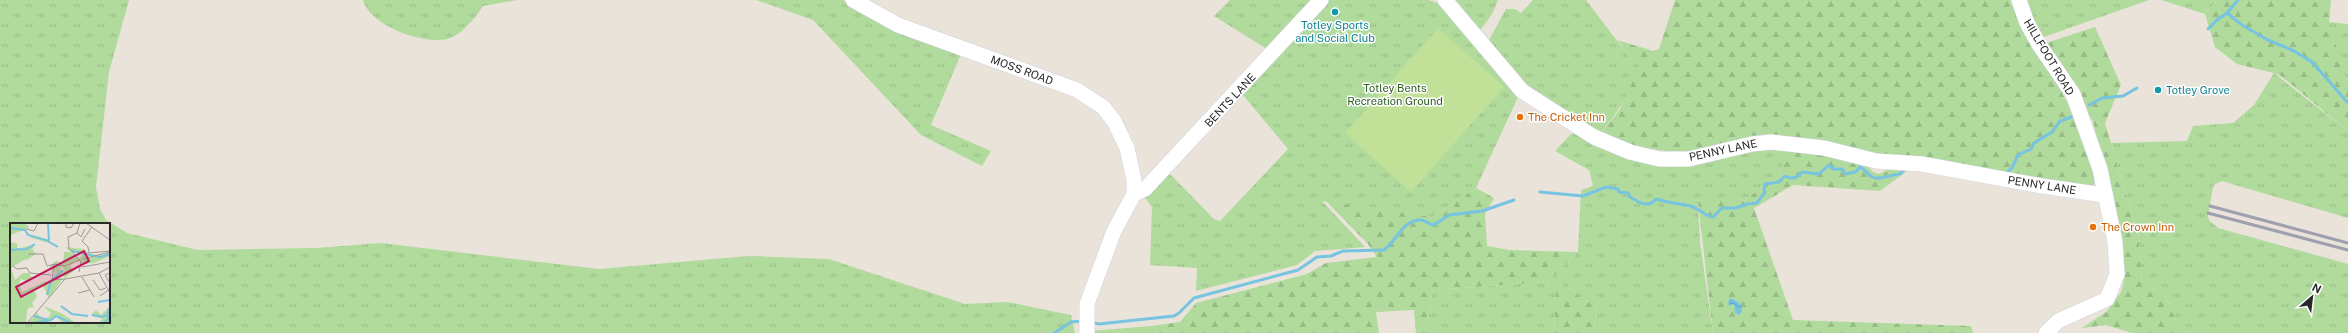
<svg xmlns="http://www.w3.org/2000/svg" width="2348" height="333" font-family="'Public Sans',sans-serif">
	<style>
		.grass { fill: url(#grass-tufts); fill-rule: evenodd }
		.forest { fill: url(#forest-firs) }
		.pitch { fill: #c1e198 }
		.water { fill: url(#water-waves) }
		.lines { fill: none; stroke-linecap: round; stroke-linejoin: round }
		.stream { stroke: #77c3e2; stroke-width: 3 }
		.minor-casing { stroke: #d0d3df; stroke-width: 16 }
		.minor { stroke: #fff; stroke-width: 15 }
		.rail { stroke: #9ea0b0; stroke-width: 3 }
		.culture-dot { fill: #0f9aa8; stroke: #fff; stroke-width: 1.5 }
		.food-dot { fill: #e8710a; stroke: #fff; stroke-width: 1.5 }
		.labels { text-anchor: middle; stroke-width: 3; stroke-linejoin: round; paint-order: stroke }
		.culture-label { font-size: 11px; fill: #0d838f; stroke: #fff }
		.street-label { font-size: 11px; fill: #282828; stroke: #fff }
		.park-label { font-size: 11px; fill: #2b5c20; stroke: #fff }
		.food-label { font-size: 11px; fill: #c56008; stroke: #fff; text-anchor: start }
		.inset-river { fill: none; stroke: #77c3e2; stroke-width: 2 }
		.inset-road { fill: none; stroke: #9c9893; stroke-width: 1 }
		.view { fill: #c2185b; fill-opacity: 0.15; stroke: #c2185b; stroke-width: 2 }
		.inset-edge { fill: none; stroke: #282828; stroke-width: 2 }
	</style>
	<defs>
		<pattern id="grass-tufts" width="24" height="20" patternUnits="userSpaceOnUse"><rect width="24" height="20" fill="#b0db9c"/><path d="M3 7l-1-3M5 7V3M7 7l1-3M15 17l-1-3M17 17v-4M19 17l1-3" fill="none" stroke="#97bc86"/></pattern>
		<pattern id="forest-firs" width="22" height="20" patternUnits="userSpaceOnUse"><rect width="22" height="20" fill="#b0db9c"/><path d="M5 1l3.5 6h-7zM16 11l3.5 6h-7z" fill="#97bc86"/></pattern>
		<pattern id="water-waves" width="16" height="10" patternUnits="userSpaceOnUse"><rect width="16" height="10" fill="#77c3e2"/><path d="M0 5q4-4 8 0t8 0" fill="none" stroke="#629eb7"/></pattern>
	</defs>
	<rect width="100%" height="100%" fill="#e9e3da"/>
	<g class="grass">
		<path d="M0,0H129L109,72L96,187L100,209L106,220L127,233L198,250L316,248L381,243L599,269L748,256L829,259L965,304L1007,302L1071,315L1075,333H0ZM11,224H109V322H11Z"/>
		<path d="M363,0H518L483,6C475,18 462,35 447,39C424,45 370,26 363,0Z"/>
		<path d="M756,0H843L874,19L961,54L931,125L991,151L982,166L921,135L813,20Z"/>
		<path d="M1230,0H1312L1267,49L1214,16Z"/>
		<path d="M1327,0H1428L1438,3L1518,97L1476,188L1432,217L1322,201L1365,247L1315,251L1297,265L1196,291L1197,268L1150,265L1152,207L1143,195L1168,172L1214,219L1220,221L1288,149L1243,95Z"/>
		<path d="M1450,0H1498L1492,14L1479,32Z"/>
		<path d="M1533,0H1586L1627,54L1640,66L1627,97L1601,134L1521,82L1488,42L1506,9H1515L1521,13Z"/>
		<path d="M2025,0H2149L2041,38Z"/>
		<path d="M2161,0H2218L2205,14Z"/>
		<path d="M2328,22L2348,24V81L2345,77Z"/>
		<path d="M2274,73L2348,131V218L2222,181L2215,184L2213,187L2208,216L2209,220L2218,228L2348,264V333H2195L2179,327L2165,296L2142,281L2139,238L2111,143L2187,141L2193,126L2233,123L2254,105Z"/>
		<path d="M1576,133L1622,155L1742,152L1789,148L1780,176L1745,199L1698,203L1700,242L1713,333H1594L1596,307L1556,280L1554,333H1425L1433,290L1547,282L1578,252L1581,190L1593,186L1589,170L1555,151L1571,134Z"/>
		<path d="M1151,326L1160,333H1092L1091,331Z"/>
	</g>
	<g class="forest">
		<path d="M1675,0H2010C2025,35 2043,59 2061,91C2077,118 2085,149 2096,179L2092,188L1876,154L1817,141L1678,153L1632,146L1601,134L1620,109L1640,66L1627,54L1617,40L1653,51L1659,49Z"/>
		<path d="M2218,0H2331L2329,22L2345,77L2348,81V131L2281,76L2274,73L2237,64L2215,47L2205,14Z"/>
		<path d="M2095,27L2121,85L2105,123L2139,238L2142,281L2165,296L2179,327L2195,333H2132L2106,325L2082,328L2106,312L2121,292L2125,276L2123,250L2093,122L2074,89L2043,44Z"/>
		<path d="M1789,148L1866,163L1873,172L1879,174L1893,167L1911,168L1880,191L1793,185L1754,208L1793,320L1971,326L1973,333H1713L1698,202L1745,199L1780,176Z"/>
		<path d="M1476,188L1494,198L1485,214L1487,246L1509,250L1578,252L1547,282L1433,290L1425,333H1416L1414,310L1376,312L1379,333H1160L1151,326L1180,322L1196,303L1307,274L1326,263L1377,257L1367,243L1326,201L1432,217Z"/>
		<path d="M1556,280L1596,307L1594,333H1554Z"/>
	</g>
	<path class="pitch" d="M1438,28L1504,87L1411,192L1345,133Z"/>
	<path class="water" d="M1731,298L1741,304L1742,311L1739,315L1735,313L1734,304L1729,306L1728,301Z"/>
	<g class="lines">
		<g class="stream">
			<path d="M2238,0L2227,13L2242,25L2268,40L2294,51L2312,62L2348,103"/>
			<path d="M2208,29L2217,20L2227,13"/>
			<path d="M2089,105L2102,98L2123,96L2137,88"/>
			<path d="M2005,174L2012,168L2018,155L2031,149L2034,143L2052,132L2060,121L2074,116"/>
			<path d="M1540,192L1583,196L1606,187L1618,189L1619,192L1628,193L1630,197C1639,202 1648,209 1656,199C1668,203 1678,203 1690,206C1699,208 1705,216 1713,217L1722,208H1736L1747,204L1757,203L1765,192L1764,189L1765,184L1779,182L1785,176C1793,180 1797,178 1802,172L1819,174L1829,165L1833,169H1842L1846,174L1855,172L1860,167C1865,169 1867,174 1872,177C1881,181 1891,174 1900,174L1906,168"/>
			<path d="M1090,322L1099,324L1174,316L1179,313L1194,298L1298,270L1317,257L1331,256L1343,251L1384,250C1396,242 1403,218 1422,220C1427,221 1429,225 1434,225L1449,215L1482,211L1514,200"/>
			<path d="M1054,333L1071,322L1083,321"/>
		</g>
		<defs>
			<g id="minor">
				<path d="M853,0L898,25L1077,90L1103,107L1114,121L1127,148L1134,180V194L1114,231L1087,304V333"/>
				<path d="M1445,0L1522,91L1594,137L1630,152L1659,159H1689L1752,144L1771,142L1824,148L1876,161L1922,164L2042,186L2104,195"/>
				<path d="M2019,0L2027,23L2038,43L2073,94L2100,169L2115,242L2117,274L2107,299L2058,321L2046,333"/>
				<path d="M1134,194L1145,189L1321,0"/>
			</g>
		</defs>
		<use href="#minor" class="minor-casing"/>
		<use href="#minor" class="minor"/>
		<g class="rail">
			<path d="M2210,206L2348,243"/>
			<path d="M2208,213L2348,250"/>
		</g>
	</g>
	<g class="culture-dot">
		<circle cx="1335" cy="12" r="4"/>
		<circle cx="2158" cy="90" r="4"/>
	</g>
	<g class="food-dot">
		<circle cx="1520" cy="117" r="4"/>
		<circle cx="2093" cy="227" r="4"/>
	</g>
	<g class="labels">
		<g class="culture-label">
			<text x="1335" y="29">Totley Sports<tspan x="1335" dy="13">and Social Club</tspan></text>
			<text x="2166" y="94" text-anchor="start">Totley Grove</text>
		</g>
		<g class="street-label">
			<text transform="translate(2049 57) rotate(59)" y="4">HILLFOOT ROAD</text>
			<text transform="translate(1022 70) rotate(20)" y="4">MOSS ROAD</text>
			<text transform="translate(1230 100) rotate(-47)" y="4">BENTS LANE</text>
			<text transform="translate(1723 150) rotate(-12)" y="4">PENNY LANE</text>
			<text transform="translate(2042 185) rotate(9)" y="4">PENNY LANE</text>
		</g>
		<g class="park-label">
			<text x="1395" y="92">Totley Bents<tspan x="1395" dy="13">Recreation Ground</tspan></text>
		</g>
		<g class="food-label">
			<text x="1528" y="121">The Cricket Inn</text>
			<text x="2101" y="231">The Crown Inn</text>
		</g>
	</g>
	<g transform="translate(10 223)">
		<rect width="100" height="100" fill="#e9e3da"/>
		<path d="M0,26L16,28L20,33L1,45L5,57L13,50H19L22,55L18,59L11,56L9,61L12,69L34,59L53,55L39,75L33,63L24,68L27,73L22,80L24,85L19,84L17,88L16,100H0ZM100,29L73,35L88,33L86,38L74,40L69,36L73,31L80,33ZM46,38L54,41V43H59L60,48L52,52L55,47L51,43L50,48L43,54L45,49L40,43Z" fill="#b0db9c"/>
		<path d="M0,0H14L19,4L16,7L19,12L39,17L42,21L22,15L18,12L14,7L0,12ZM0,19L7,20V25H11L25,21L22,26L26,31L15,38L18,29L9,28L7,31L12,32L11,35L7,33V38H0ZM55,24L73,26L77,31L76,27L79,31H82L79,33L71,31L70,29H61L74,40L83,38H86L88,33L100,30V33L84,40L71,41L70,37L64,39L60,43L63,46L68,43L65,47L55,55L51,51L50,55L44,56L51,47L57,50L60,48L58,44L60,41L54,43L53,40L54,29H61ZM33,83L51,90L66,100H53L46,93L37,99L18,100L25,93L28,94L25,92L26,89L32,96L39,94L41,90ZM100,83V98L97,100H88L93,96L81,92L86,87L91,92Z" fill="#b0db9c"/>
		<path class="inset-river" d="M38,0L39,19M0,5L15,7L18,12L36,17L48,24M0,27L17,26L25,21M62,28L90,34L100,31M43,56L53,47M37,72L41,58M88,79L100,77M51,83L62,91L78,93M82,92L92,94L97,92M24,93L38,97M23,100L41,97L46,93L61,100M93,100L99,96L97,92L100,85"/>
		<path class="inset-road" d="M56,0V4L61,5L64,0M76,0L100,17M82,4L72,18L78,24L79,30L100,28M17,6L24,8L28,0M67,10L71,14L75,6M18,31H33L37,43L45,41L55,43L70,37M73,36L100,29M44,41L42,57L55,56M3,43L7,46L17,45L20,50L41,52M72,44L100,39M69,49L71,39L59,25L58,14L67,10L70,0M89,50L100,70M100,50L95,52L100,60M72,54L84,74M83,57L90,67L96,65M68,70L80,67M90,73L100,66M17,100L55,56L89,50L100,44"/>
		<path class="view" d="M74,28L79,38L11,74L6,64Z"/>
		<rect width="100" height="100" class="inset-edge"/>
	</g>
	<g transform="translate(2312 297) rotate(28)" stroke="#ffffff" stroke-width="3" paint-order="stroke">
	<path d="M0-3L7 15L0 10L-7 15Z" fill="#282828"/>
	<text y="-6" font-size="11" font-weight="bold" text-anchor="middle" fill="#282828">N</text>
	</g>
</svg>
